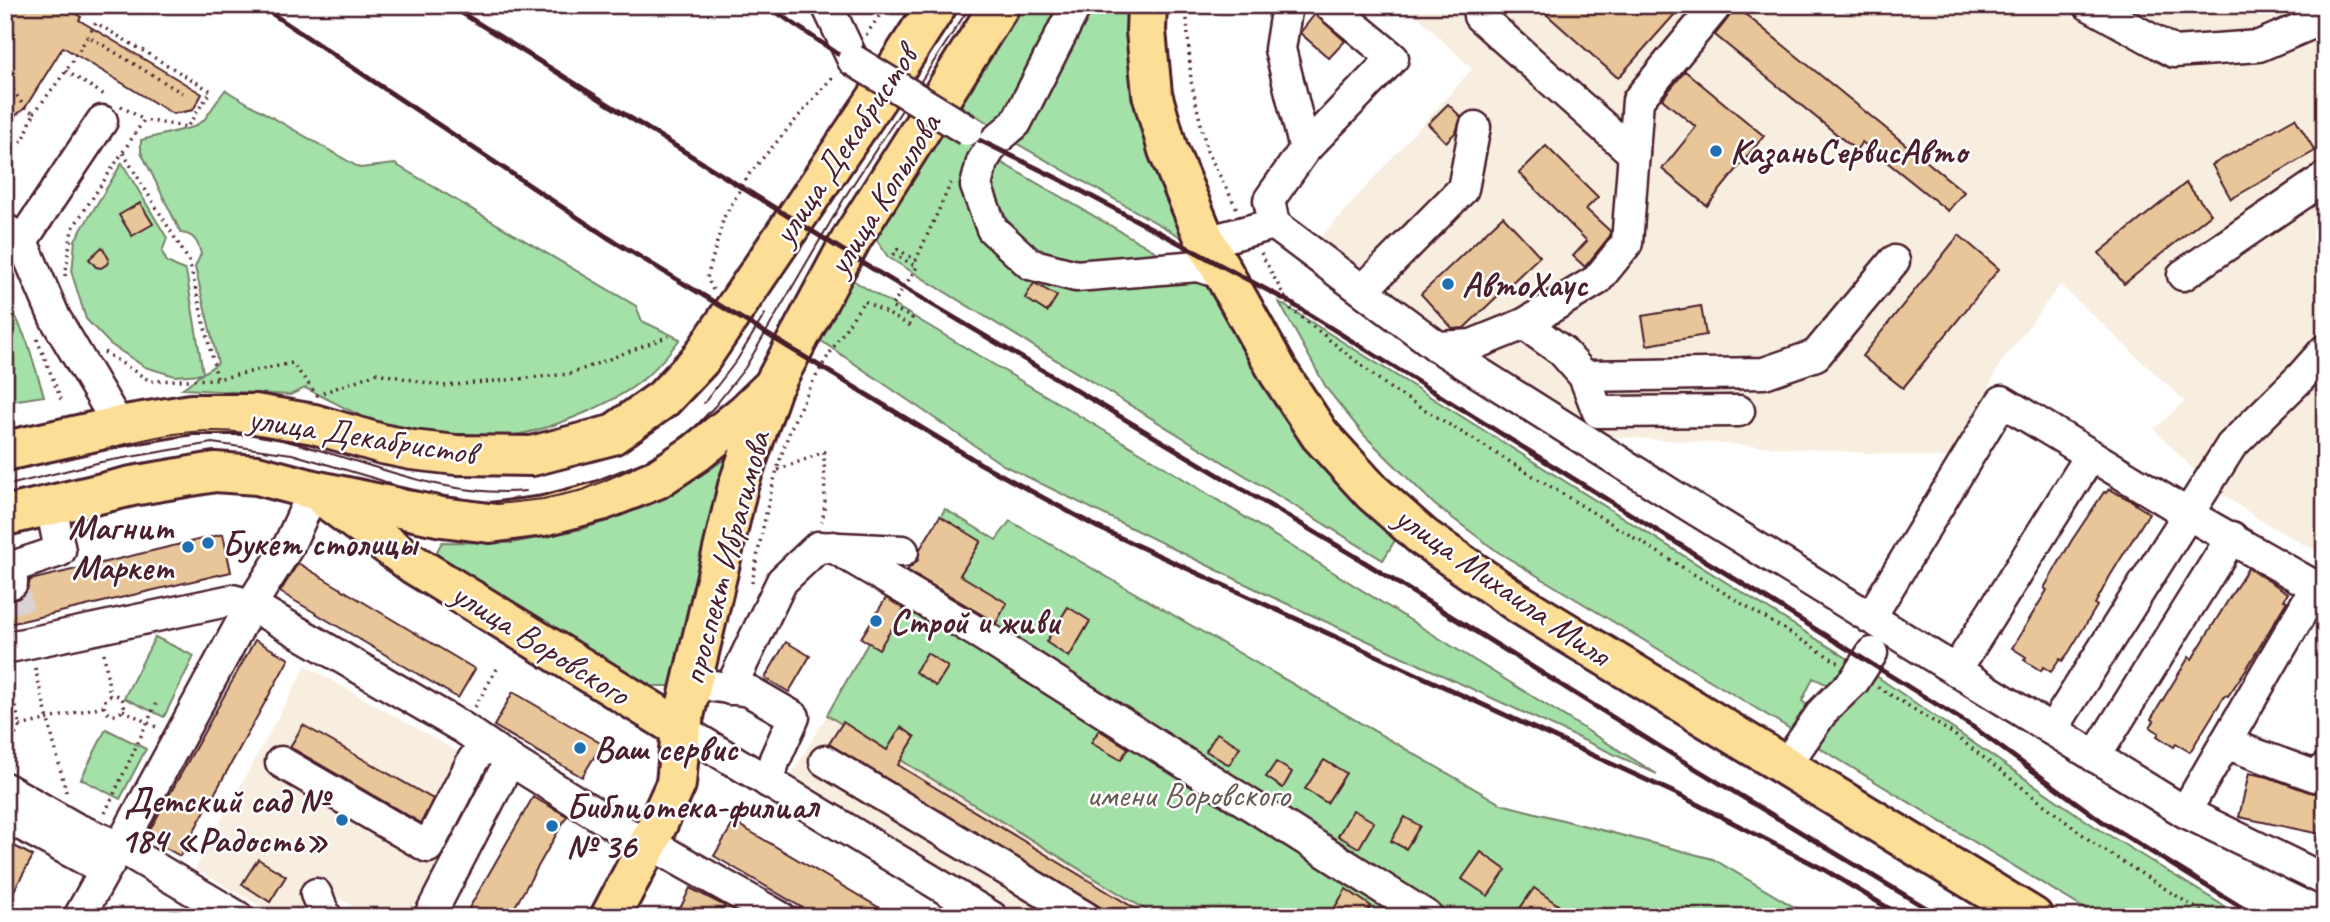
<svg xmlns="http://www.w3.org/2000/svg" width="2330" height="922" font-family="Caveat,sans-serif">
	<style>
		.built { fill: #f8eee0 }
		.green { fill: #a3e1a8; stroke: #76806a; stroke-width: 2 }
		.building { fill: #e8c699; stroke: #4a1f2b; stroke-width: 2 }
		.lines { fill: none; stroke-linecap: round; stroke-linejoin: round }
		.minor-tunnel { stroke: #dbd2d5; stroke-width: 30; stroke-dasharray: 30 15; stroke-linecap: butt }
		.minor-casing { stroke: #4a1f2b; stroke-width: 35 }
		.major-casing { stroke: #4a1f2b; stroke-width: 44 }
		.path { stroke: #4a1f2b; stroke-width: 3.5; stroke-dasharray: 2 5; stroke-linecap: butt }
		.minor { stroke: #fff; stroke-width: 30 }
		.major { stroke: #fdde96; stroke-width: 38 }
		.tram { stroke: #4a1f2b; stroke-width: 2 }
		.rail { stroke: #4a1f2b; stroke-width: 5 }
		.minor-bridge-casing { stroke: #4a1f2b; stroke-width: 35; stroke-linecap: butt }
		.minor-bridge { stroke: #fff; stroke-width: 30 }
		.poi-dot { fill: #1f6fb2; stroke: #fff; stroke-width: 2.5 }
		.labels { text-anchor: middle; stroke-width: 5; stroke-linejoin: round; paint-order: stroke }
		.street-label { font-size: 35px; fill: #4a1f2b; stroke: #fff }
		.poi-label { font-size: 35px; font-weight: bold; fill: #4a1f2b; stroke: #fff; text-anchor: start }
		.park-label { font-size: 35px; fill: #655950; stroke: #fff }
	</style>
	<rect width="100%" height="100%" fill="#fff"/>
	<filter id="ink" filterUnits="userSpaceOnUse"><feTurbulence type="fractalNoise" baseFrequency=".0143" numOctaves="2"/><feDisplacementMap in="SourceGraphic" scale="14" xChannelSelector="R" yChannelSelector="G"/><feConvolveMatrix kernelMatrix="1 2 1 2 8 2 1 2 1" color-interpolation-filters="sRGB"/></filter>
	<g filter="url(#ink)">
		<g class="built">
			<path d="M1406,5H2325V556L2263,522L2210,486L2154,429L2185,401L2060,285L1998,367L1961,449L1962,459L1586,435L1312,247L1472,69Z"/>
			<path d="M306,666L473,760L489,772L408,917H373L320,888L302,917H280L195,869Z"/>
			<path d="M827,715L1158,917H1023L790,777Z"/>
		</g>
		<g class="green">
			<path d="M1012,5H1058L1011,109L994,127L951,99Z"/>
			<path d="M1083,5H1134L1195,245L1016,143Z"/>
			<path d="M225,90L360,168L395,164L636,306L642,321L680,339C670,352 660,364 648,375C619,402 555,428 516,435C479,441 436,437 399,429C365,422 336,402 305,388L290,395L182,389L202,374L175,376L145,367L110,344L86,319L72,274L75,240L122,163L167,238L162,252L167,262L186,271L203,373L218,363L195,267L201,254C198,242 194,234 181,233L141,152V140L193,127L204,120Z"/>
			<path d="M938,126L1210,283L1397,537L1383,560L888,257L872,233Z"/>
			<path d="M849,278L1150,458L1657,774L1268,595L1003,465L814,336Z"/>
			<path d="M5,292L28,344L44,396L5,402Z"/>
			<path d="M1279,302L1858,665L1835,688L1813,678L1802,701L1813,710L1797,733L1498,552L1435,505L1364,435L1327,389Z"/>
			<path d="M725,459L679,686H652L471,583L436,553L442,542L512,543L582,529L647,506L696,479Z"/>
			<path d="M945,509L996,540L1010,521L1501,804L1713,859L1811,917H1158L827,715Z"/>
			<path d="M155,637L194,656L164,717L124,698Z"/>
			<path d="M1866,669L2094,826L2242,917H2098L1810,742Z"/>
			<path d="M106,729L146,749L120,799L81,779Z"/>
		</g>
		<g class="building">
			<path d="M5,5H62L81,17L79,20L202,94L193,110L173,114L63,47L25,108L5,124Z"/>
			<path d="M1536,5H1683L1618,78Z"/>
			<path d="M1734,5L1964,192L1948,211L1862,142L1856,150L1715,35L1729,17Z"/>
			<path d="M1315,14L1345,41L1329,58L1300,33Z"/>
			<path d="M1685,71L1764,136L1707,206L1662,169L1696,127L1662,99Z"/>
			<path d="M1448,104L1461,117L1456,132L1446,142L1428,124Z"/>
			<path d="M2295,118L2315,151L2231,199L2212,165Z"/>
			<path d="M1546,146L1598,197L1586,209L1610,231V236L1585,267L1573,256L1587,241L1519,173Z"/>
			<path d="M2186,183L2211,214L2124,284L2099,253Z"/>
			<path d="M140,203L153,224L132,236L119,215Z"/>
			<path d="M1503,216L1540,256L1464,328L1453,329L1421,294Z"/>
			<path d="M1959,235L1999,269L1903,388L1862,356Z"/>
			<path d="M102,247L109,259L107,264L101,268L96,267L89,259Z"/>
			<path d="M1034,283L1057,296L1047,312L1025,298Z"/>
			<path d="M1701,306L1706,335L1647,345L1642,316Z"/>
			<path d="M2109,489L2136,503L2135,504L2149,513L2110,576L2095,604L2097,606L2069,652L2062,661L2060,659L2051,672L2043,667L2041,671L2024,660L2026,657L2012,648L2047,590L2044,588L2072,540L2104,492L2106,493Z"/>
			<path d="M940,516L981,541L960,575L1007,603L996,623L907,570L918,560L920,549Z"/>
			<path d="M223,534L231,572L5,625V599L13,600L21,598L27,591L30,580Z"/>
			<path d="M298,563L475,669L458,698L280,592Z"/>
			<path d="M2248,568L2288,593L2284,600L2287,601L2247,668L2228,696L2225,695L2190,752L2176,744L2174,747L2157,736L2159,733L2150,727L2154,721L2151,719L2189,657L2192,659Z"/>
			<path d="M886,598L904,609L879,649L861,638Z"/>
			<path d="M1068,607L1090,621L1069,657L1046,642Z"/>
			<path d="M255,640L289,659L180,856L146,837Z"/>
			<path d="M786,642L810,656L789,692L765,678Z"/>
			<path d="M927,653L948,667L936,686L915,672Z"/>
			<path d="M513,692L602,744L582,777L494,726Z"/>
			<path d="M843,722L887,750L901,727L915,737L898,765L1149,917H1117L829,744Z"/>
			<path d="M303,725L433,799L421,823L290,747Z"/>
			<path d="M1099,730L1128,748L1121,760L1091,743Z"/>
			<path d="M1217,733L1240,747L1229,765L1206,751Z"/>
			<path d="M1324,760L1346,773L1327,803L1305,789Z"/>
			<path d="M1276,762L1292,772L1283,788L1266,777Z"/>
			<path d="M2249,773L2268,777L2309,792L2317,793L2325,790V835L2239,817Z"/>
			<path d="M533,797L567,816L509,917H464Z"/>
			<path d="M1353,810L1374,822L1359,848L1338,836Z"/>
			<path d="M1405,817L1420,826L1406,849L1391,841Z"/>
			<path d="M734,822L895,917H818L745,874L714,856Z"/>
			<path d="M5,841L33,856L5,907Z"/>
			<path d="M1481,852L1506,870L1488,896L1462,879Z"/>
			<path d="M258,859L286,876L270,902L242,884Z"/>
			<path d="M690,888L725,906L719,917H676Z"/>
			<path d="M1534,888L1561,907L1554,917H1514Z"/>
			<path d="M1346,889L1371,906L1364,917H1329Z"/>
		</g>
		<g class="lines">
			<path class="minor-tunnel" d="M12,583L21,621"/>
			<defs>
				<g id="minor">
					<path d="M827,5L853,60"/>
					<path d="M1076,5L1016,123L995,141L982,162L976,186L992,229L1030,264L1076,276L1198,266L1223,274"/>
					<path d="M1287,5L1280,49L1305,149"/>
					<path d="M1329,5L1393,58L1305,149L1269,200L1274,224L1438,347L1472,345L1524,324L1597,280L1627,243L1638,100L1716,6"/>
					<path d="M2089,5L2174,52L2259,46L2325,18"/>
					<path d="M1479,16L1634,154"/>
					<path d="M5,229L22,241L55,318L119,426"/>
					<path d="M22,241L102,121"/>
					<path d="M1206,242L1274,224"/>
					<path d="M2183,275L2325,178"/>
					<path d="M1363,290L1463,189L1475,127"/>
					<path d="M1524,324L1562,351L1584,376L1764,373L1816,355L1894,261"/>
					<path d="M1438,347L1685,503L2185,812L2325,880"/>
					<path d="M1584,376L1598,412L1739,411"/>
					<path d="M833,547L982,635L1428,917"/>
					<path d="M12,583V567L60,551L51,505"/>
					<path d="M1870,618L2002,401L2193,517L2316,587L2185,812"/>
					<path d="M5,648L232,600L251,605L289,545L314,490"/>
					<path d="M1956,670L2091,455"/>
					<path d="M714,686L749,691L794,717L775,759L768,782"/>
					<path d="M730,689L782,581L818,547L903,551"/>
					<path d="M681,729L992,917"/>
					<path d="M2052,730L2231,446L2301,377L2325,350"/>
					<path d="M2225,743L2315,776L2325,768"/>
					<path d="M2095,757L2232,537"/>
					<path d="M825,761L1085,917"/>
					<path d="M281,762L428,847L473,760L485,744"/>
					<path d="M1785,766L1823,711L1854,681L1872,653"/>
					<path d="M5,788L75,828L120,847L238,917"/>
					<path d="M5,816L105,870"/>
					<path d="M649,843L780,917"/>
					<path d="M316,894L326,917"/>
					<path d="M79,917L105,870L120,847L251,605L463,728L510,760L628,834"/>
					<path d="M429,917L510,760"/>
				</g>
				<g id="major">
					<path d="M1147,5L1146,31L1152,94L1168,150L1206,242L1279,373L1320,435L1372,492L1423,537L1518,603L2033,917"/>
					<path d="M5,451L119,426L191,414H255L314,424L382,444L412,450L456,455L532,456L612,435L663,399L700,360L877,98L937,5"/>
					<path d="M325,498L413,564L681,729"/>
					<path d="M5,516L132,486L215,472L257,475L314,490L442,517L490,523L544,516L601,501L657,479L696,453L745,413L770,389"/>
					<path d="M610,917L649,843L676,784L681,729L738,486L772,388L852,238L1000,5"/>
				</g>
			</defs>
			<use href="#minor" class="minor-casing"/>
			<use href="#major" class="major-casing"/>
			<g class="path">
				<path d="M1186,5L1191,81L1207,151L1237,209"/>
				<path d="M866,35L887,5"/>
				<path d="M66,71L106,96"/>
				<path d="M5,78L25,108L34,113L23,141L5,144"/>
				<path d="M121,106L144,120"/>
				<path d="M34,113L66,71L88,36L182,93"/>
				<path d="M123,153L189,261L217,378"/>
				<path d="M1261,253L1291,309L1391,389L1839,663"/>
				<path d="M65,276L72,229L144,120L187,127L211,91L96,23L88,36"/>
				<path d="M713,290L707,278L724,217L750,173L835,74"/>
				<path d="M37,339L62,402"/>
				<path d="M104,352L150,381L217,379L292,363L317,395L377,373L443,386L570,374L669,336"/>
				<path d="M778,470L824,452L825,504L822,522"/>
				<path d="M752,583C763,527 774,464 798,412C816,372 840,337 864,301L909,325L912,318L891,307L917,267L894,254L897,249L916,260L951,183"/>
				<path d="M104,653L110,695"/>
				<path d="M35,668L67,796"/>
				<path d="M1878,687L1952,733L2096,845L2210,917"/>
				<path d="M5,693H12L20,726L5,754"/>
				<circle cx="114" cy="705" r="10"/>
				<path d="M475,707L498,667"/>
				<path d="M123,710L158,728"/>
				<path d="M20,726L103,706"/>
				<path d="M105,813L156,704"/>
			</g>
			<use href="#minor" class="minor"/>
			<use href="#major" class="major"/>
			<g class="tram">
				<path d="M704,403L737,360L765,314"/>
				<path d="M61,461C121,446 182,424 245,433C340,446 428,500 526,491"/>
				<path d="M5,486L101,462L212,443L292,454L380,480L407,490L497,504L543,499L583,490L631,469L673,444L696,426L715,406L745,368L848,192L971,5"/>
			</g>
			<g class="rail">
				<path d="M259,5L607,237L981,464L1097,527L1677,794L1825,870L1903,917"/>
				<path d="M449,5L876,271L1353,555L1678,758L1941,917"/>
				<path d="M766,5L847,60L973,137L1057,178L1286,300L1973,727L2103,822L2257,917"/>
			</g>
			<defs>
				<path id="minor-bridge" d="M853,60L967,130"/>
			</defs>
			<use href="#minor-bridge" class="minor-bridge-casing"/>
			<use href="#minor-bridge" class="minor-bridge"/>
		</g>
	</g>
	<g class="poi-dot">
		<circle cx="1716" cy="151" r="7"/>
		<circle cx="1448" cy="284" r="7"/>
		<circle cx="208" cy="543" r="7"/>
		<circle cx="188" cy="547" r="7"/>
		<circle cx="876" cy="621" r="7"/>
		<circle cx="580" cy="748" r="7"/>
		<circle cx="342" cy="820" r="7"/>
		<circle cx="552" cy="826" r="7"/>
	</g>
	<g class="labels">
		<g class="street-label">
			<text transform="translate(844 145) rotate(-56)" y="12">улица Декабристов</text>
			<text transform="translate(883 194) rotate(-58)" y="12">улица Копылова</text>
			<text transform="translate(362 435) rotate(9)" y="12">улица Декабристов</text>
			<text transform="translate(725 558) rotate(-75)" y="12">проспект Ибрагимова</text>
			<text transform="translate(1503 585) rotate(35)" y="12">улица Михаила Миля</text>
			<text transform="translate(541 643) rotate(32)" y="12">улица Воровского</text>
		</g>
		<g class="poi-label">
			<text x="1730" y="163">КазаньСервисАвто</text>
			<text x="1462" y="296">АвтоХаус</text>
			<text x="174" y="539" text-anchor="end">Магнит<tspan x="174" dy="40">Маркет</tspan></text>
			<text x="222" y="555">Букет столицы</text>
			<text x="890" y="633">Строй и живи</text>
			<text x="594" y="760">Ваш сервис</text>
			<text x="328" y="812" text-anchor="end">Детский сад №<tspan x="328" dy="40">184 «Радость»</tspan></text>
			<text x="566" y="818">Библиотека-филиал<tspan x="566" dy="40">№ 36</tspan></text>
		</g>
		<g class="park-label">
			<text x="1188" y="806">имени Воровского</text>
		</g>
	</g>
	<rect width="2330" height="922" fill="none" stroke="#fff" stroke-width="28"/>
	<rect x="14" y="14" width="2302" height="894" fill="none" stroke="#4a1f2b" stroke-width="2.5" filter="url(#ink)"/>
</svg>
